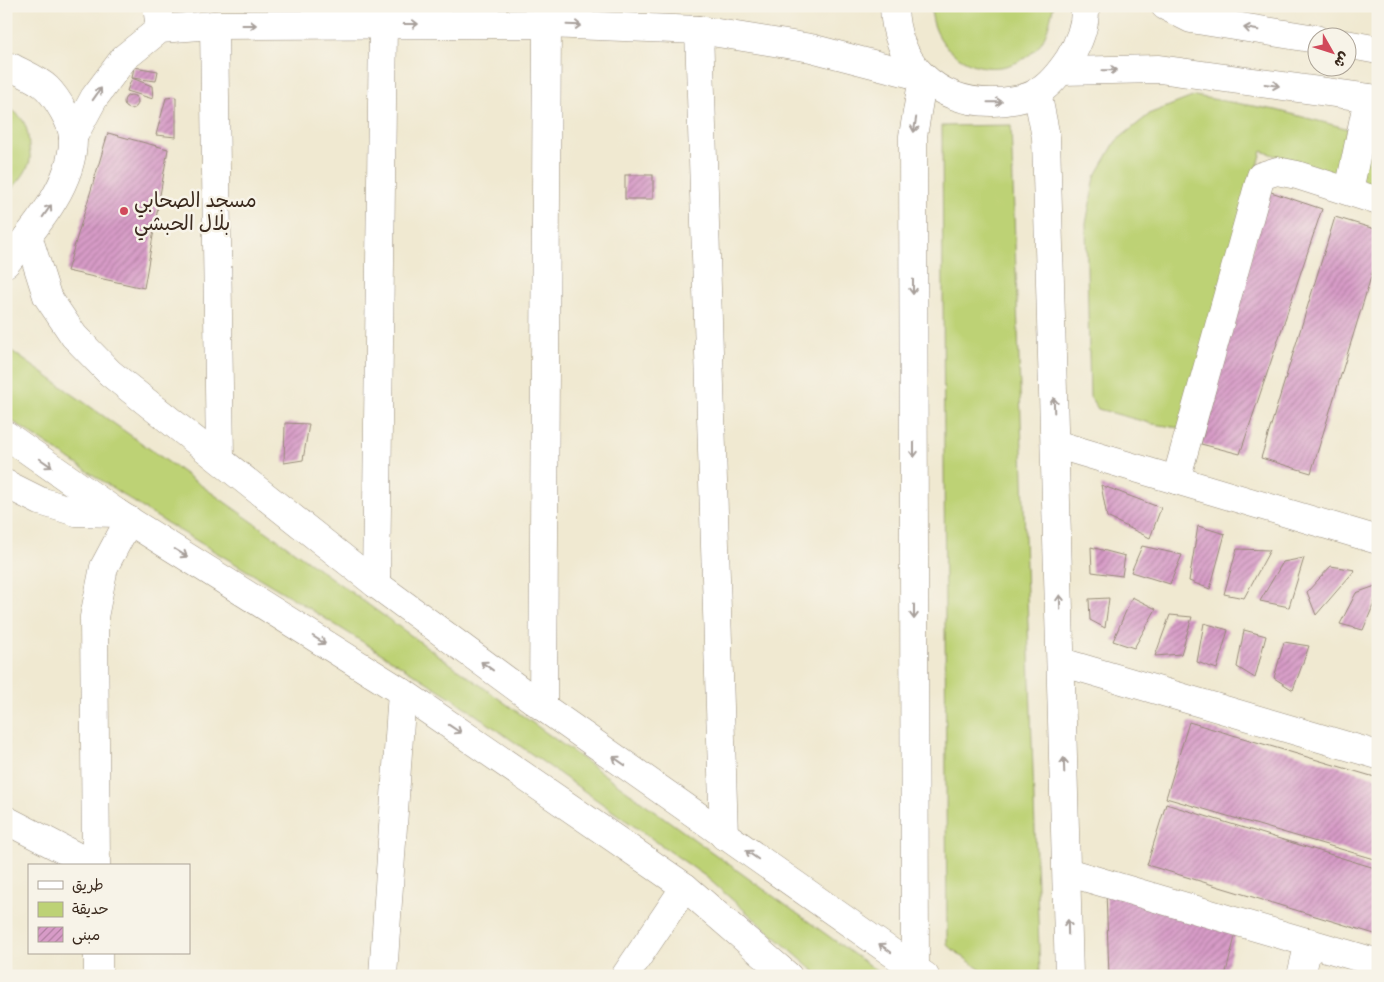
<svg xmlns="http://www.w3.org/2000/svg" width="1384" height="982" font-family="'Indie Flower','Playpen Sans Arabic',sans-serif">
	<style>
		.green { fill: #bdd275; stroke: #7c7e4a }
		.building { fill: url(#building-hatch) }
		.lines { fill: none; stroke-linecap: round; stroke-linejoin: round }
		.minor-casing { stroke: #968a78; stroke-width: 29 }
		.major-casing { stroke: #968a78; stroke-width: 29 }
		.minor { stroke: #fff; stroke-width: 28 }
		.major { stroke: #fff; stroke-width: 28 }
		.oneway { stroke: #a79f9a }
		.poi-dot { fill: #d1495b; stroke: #f7f3e8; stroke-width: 2 }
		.labels { text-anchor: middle; stroke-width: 5; stroke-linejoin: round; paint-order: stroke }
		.poi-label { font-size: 20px; fill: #3b2a1e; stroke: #f7f3e8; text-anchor: start }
	</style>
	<defs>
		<pattern id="building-hatch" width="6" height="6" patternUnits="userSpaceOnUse" patternTransform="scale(1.25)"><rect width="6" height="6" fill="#d79bc7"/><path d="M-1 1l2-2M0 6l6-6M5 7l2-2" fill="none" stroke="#b07fa1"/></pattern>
	</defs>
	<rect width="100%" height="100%" fill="#f7f3e8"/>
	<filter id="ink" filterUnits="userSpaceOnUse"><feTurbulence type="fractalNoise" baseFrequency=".02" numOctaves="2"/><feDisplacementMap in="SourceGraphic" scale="10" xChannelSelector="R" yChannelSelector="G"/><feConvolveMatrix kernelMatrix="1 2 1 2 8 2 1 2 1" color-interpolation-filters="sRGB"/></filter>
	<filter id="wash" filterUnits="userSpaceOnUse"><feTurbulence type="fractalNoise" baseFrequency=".0096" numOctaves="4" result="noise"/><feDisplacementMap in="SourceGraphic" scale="20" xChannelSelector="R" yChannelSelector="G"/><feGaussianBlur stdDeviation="1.12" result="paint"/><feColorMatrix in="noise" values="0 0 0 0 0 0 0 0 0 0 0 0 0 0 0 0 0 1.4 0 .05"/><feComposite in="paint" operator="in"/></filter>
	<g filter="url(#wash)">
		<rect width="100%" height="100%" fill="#f0e9d1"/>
		<g class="green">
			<path d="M931,6H1053V8C1050,21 1047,36 1038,47C999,89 932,62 931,6Z"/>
			<path d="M1195,96L1276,110L1353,130L1344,180L1262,151L1186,429L1153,424L1098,409L1090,397L1086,224L1095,177L1116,141L1151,113Z"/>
			<path d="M6,107C26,116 28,129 29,148C30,153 31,159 29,164C24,177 15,185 6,195Z"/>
			<path d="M1011,125L1040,976H989L947,945L942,126Z"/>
			<path d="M1368,132L1378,134V192L1357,186Z"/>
			<path d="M6,347L298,554L884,976H820L705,876L449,696L291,597L152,514L6,417Z"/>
		</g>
		<g id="blocks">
			<g class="building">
				<path d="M134,67L158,71L156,81L132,78Z"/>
				<path d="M132,78L152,86L153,99L127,91Z"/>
				<circle cx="131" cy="102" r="7"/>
				<path d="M176,97V137L156,135L166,98Z"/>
				<path d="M108,133L168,149L144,288L67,271Z"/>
				<rect x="625" y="175" width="28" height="24"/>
				<path d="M1268,191L1322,209L1240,454L1201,444Z"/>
				<path d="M1335,217L1378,230V254L1311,473L1261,458Z"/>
				<path d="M285,423L309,424L303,460L284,463Z"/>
				<path d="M1101,485L1161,508L1150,538L1107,517Z"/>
				<path d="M1198,526L1225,534L1210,589L1189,581Z"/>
				<path d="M1142,546L1182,555L1170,584L1131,572Z"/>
				<path d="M1091,547L1125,556L1122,576L1092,572Z"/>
				<path d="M1237,549L1270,550L1244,598L1224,594Z"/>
				<path d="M1304,558L1289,607L1260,601L1283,562Z"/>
				<path d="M1331,566L1355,570L1316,615L1307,592Z"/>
				<path d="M1378,585V594L1363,630L1340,624L1356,593Z"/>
				<path d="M1132,597L1156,609L1134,648L1113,641Z"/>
				<path d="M1109,598L1105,628L1090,620L1089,599Z"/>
				<path d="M1170,615L1192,617L1181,654L1155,656Z"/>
				<path d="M1204,623L1228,630L1217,669L1197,662Z"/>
				<path d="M1244,630L1266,636L1255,678L1237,667Z"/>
				<path d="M1284,642L1309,646L1293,690L1274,678Z"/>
				<path d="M1189,722L1378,778V860L1166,798Z"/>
				<path d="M1166,804L1378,869V935L1147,865Z"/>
				<path d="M1106,891L1237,929L1225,976H1109Z"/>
			</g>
		</g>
	</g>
	<g filter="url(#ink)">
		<use href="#blocks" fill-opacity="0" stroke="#968a78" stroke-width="1"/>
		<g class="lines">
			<defs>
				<g id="minor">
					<path d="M214,25L220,459"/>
					<path d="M699,30L724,836"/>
					<path d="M1349,191L1368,98"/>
					<path d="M1055,444L1378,540"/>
					<path d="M1176,480L1261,176L1277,171L1297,175L1378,201"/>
					<path d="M376,584L383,23"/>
					<path d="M1061,662L1378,755"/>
					<path d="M543,707L547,24"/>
					<path d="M6,820L95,866"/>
					<path d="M96,866L94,617L104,567L129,520"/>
					<path d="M1067,872L1378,963"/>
					<path d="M98,953V976"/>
					<path d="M383,976L402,692"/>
					<path d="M625,976L685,887"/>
					<path d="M1301,976L1309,942"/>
				</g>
				<g id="major">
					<path d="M157,6L160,29"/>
					<path d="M894,6C895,63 936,103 993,102C1006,102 1027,99 1038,92C1050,85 1061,71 1069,59C1079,43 1086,26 1085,6"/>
					<path d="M1165,6L1191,19L1316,39"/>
					<path d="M1346,44L1378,50"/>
					<path d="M6,67H11C22,73 38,79 47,88C57,98 73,124 73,138C74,184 34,229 6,263"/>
					<path d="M1062,71L1159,69L1378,99"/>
					<path d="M1037,92L1046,137L1069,976"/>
					<path d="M73,137L94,98L124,58L160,29L214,25L547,24L699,30L811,48L923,77L913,136L915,976"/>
					<path d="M28,236L47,296L74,336L110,373L376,584L543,707L925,976"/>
					<path d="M6,435L117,513L402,692L685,887L788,976"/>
					<path d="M6,484L40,501L76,512L117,513"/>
				</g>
			</defs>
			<use href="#minor" class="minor-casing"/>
			<use href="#major" class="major-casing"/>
			<use href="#minor" class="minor"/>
			<use href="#major" class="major"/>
		</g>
		<defs><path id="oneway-shaft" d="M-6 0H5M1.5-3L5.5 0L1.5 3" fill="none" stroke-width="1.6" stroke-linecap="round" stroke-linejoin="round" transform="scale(1.25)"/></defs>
		<g class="oneway">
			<use href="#oneway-shaft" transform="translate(411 24)"/>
			<use href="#oneway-shaft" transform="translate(249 25)"/>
			<use href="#oneway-shaft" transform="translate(574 25) rotate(2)"/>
			<use href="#oneway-shaft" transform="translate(1251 29) rotate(-171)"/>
			<use href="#oneway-shaft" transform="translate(1110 70) rotate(-1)"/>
			<use href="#oneway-shaft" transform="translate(1272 85) rotate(8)"/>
			<use href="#oneway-shaft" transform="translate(97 94) rotate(-55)"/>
			<use href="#oneway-shaft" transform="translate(995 102) rotate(-1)"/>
			<use href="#oneway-shaft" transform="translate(915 125) rotate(99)"/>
			<use href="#oneway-shaft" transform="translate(47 211) rotate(-55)"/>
			<use href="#oneway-shaft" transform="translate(913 287) rotate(90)"/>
			<use href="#oneway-shaft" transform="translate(1054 405) rotate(-92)"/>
			<use href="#oneway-shaft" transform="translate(914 450) rotate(90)"/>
			<use href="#oneway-shaft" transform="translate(46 463) rotate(35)"/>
			<use href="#oneway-shaft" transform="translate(181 553) rotate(32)"/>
			<use href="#oneway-shaft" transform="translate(1060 602) rotate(-92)"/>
			<use href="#oneway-shaft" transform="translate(914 612) rotate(90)"/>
			<use href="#oneway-shaft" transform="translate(319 640) rotate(32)"/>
			<use href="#oneway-shaft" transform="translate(487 666) rotate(-144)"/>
			<use href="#oneway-shaft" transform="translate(455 729) rotate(34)"/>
			<use href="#oneway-shaft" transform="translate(619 761) rotate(-145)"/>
			<use href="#oneway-shaft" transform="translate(1064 765) rotate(-92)"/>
			<use href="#oneway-shaft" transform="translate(752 855) rotate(-145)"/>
			<use href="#oneway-shaft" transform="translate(1068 927) rotate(-91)"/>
			<use href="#oneway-shaft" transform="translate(885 948) rotate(-145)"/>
		</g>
	</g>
	<circle class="poi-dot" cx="124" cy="211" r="5"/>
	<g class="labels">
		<g class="poi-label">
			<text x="134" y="207">مسجد الصحابي<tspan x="134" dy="23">بلال الحبشي</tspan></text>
		</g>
	</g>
	<rect width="1384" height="982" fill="none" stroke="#f7f3e8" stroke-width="25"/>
	<rect x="28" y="864" width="162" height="90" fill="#f7f3e8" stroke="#aca397"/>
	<rect x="38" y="881" width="25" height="8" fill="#ffffff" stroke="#aca397"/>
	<text x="72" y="890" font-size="15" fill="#3b2a1e">طريق</text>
	<rect x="38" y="902" width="25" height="15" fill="#bdd275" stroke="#aca397"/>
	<text x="72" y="914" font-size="15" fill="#3b2a1e">حديقة</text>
	<rect x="38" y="927" width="25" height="15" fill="url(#building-hatch)" stroke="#aca397"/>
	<text x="72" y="940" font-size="15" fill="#3b2a1e">مبنى</text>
	<g transform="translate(1332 52) rotate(129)"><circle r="24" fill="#f7f3e8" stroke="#aca397"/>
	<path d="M0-4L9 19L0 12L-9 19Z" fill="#d1495b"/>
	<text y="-8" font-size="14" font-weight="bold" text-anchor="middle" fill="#3b2a1e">ش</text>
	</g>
</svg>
